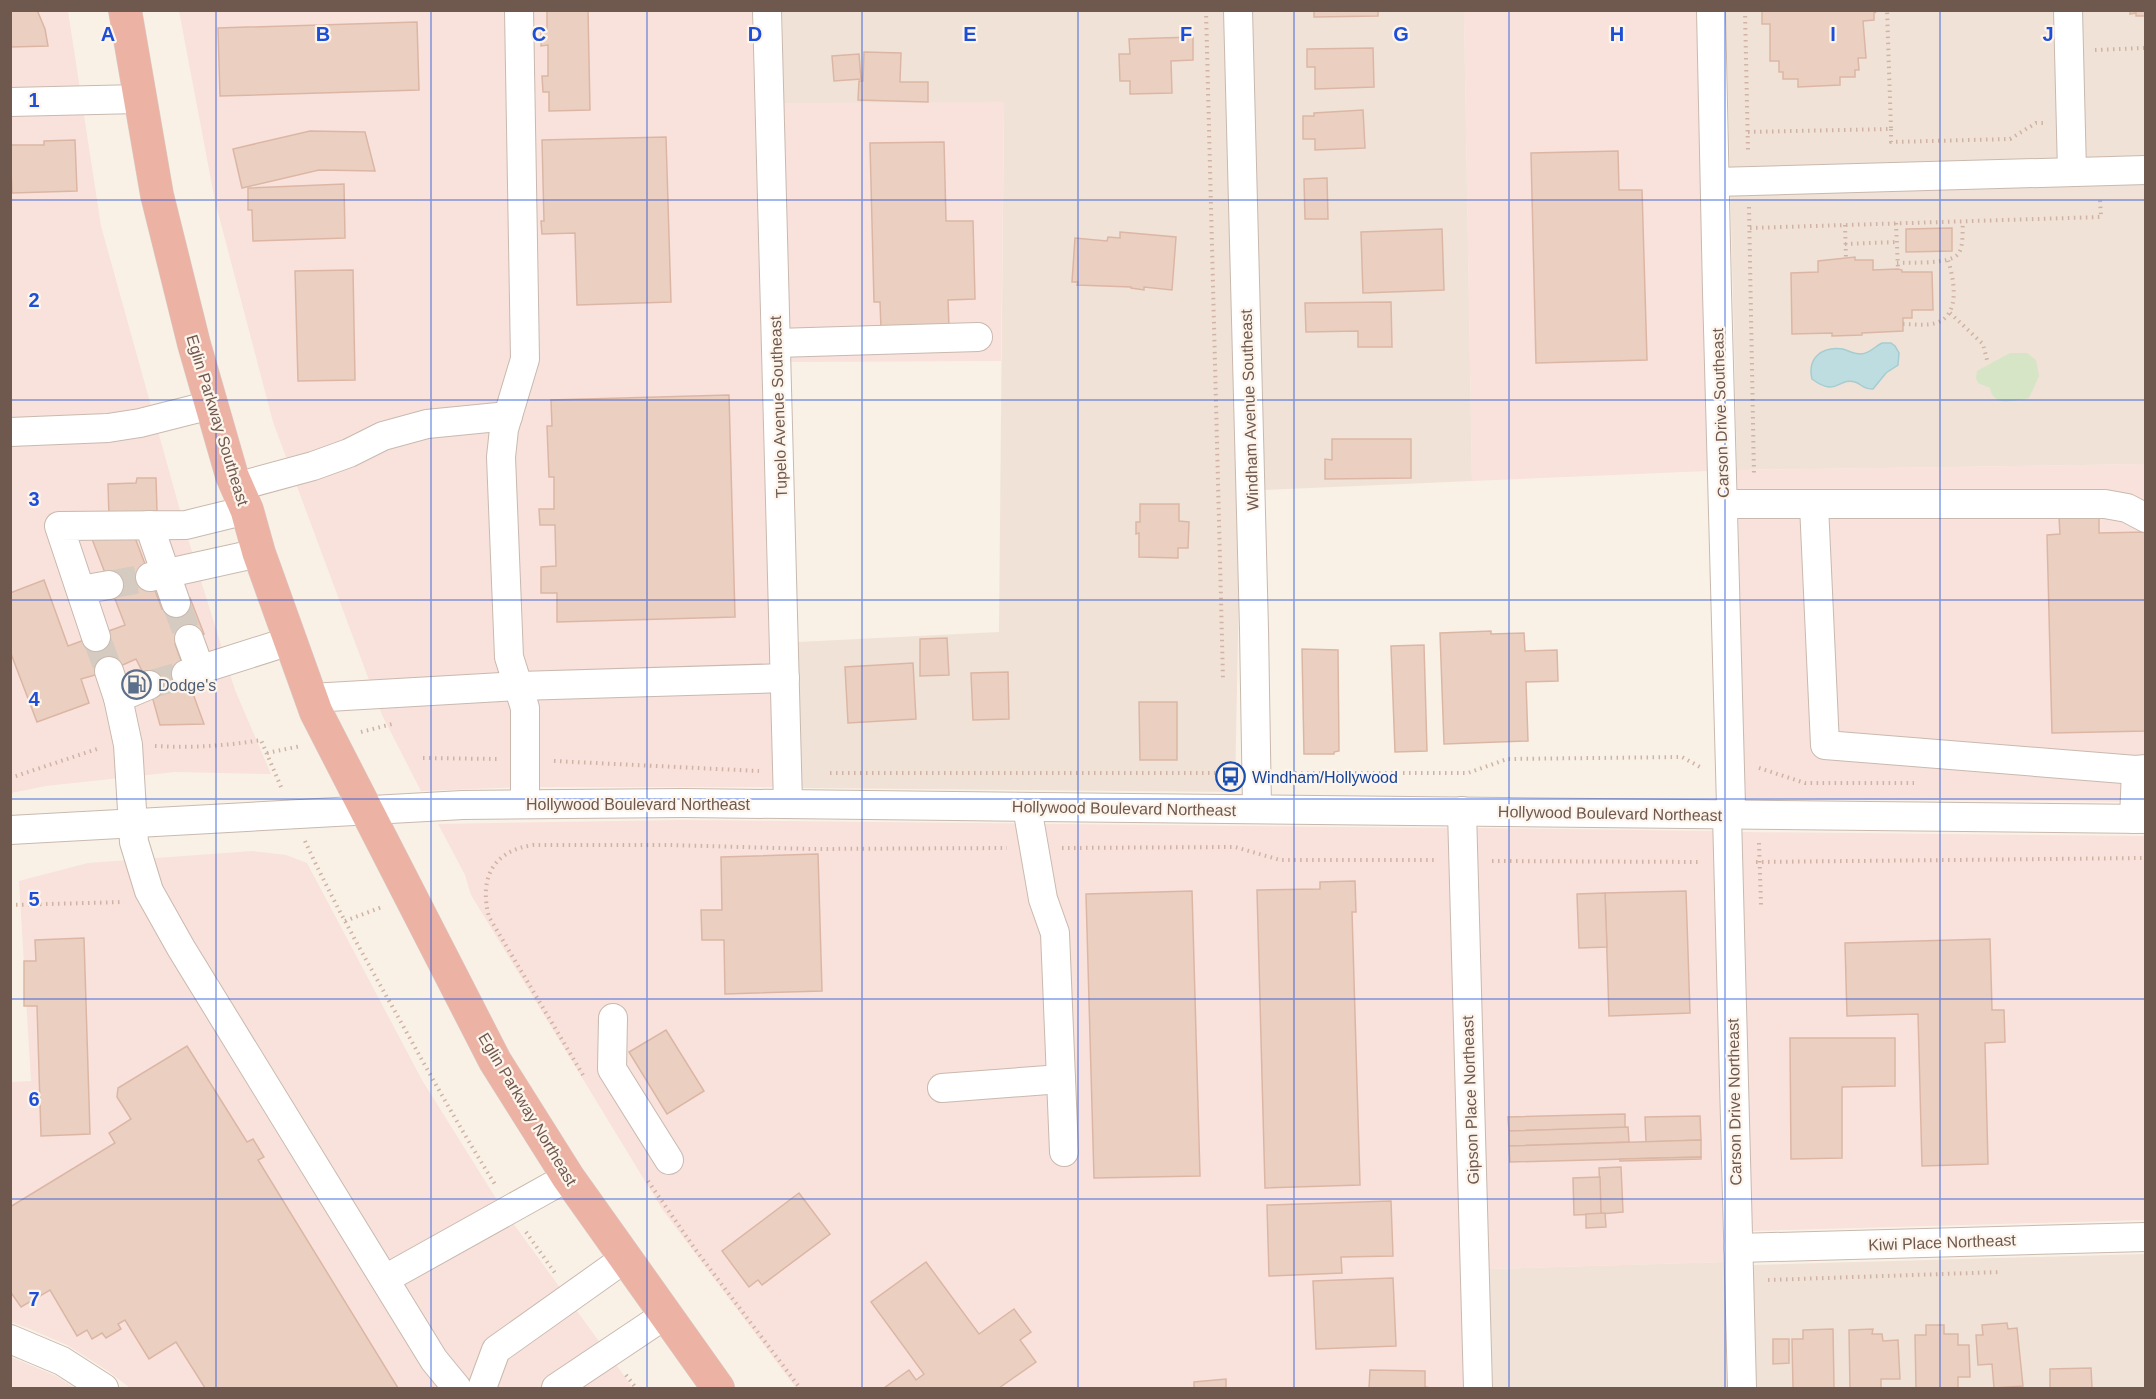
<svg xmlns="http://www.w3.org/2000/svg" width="2156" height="1399" font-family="Helvetica,sans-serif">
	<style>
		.residential { fill: #f0e2d6 }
		.commercial { fill: #f8e2db }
		.green { fill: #d5e5c6 }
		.water { fill: #bddde0; stroke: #a5cdd1; stroke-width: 1.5 }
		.building { fill: #ebd0c1; stroke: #dcb6a4; stroke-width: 1.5 }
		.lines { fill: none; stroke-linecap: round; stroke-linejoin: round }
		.minor-tunnel { stroke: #d6cbc0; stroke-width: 28; stroke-dasharray: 28 14; stroke-linecap: butt }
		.minor-casing { stroke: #c9b9ae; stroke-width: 30 }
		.highway-casing { stroke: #d7d0cd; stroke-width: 34 }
		.path { stroke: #d0b3a5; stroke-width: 4; stroke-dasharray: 1.5 4.5; stroke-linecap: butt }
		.minor { stroke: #fff; stroke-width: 28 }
		.highway { stroke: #ecb3a5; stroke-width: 33 }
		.grid { fill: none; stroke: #1d4ed8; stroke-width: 1.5; stroke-opacity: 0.55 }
		.labels { text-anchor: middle; stroke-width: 4.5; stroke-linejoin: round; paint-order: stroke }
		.street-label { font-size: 16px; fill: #6f584e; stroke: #fdf5ec }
		.service-label { font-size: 16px; fill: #4e5e75; stroke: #fdf5ec; text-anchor: start }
		.transit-label { font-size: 16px; fill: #164399; stroke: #fdf5ec; text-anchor: start }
		.grid-label { font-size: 20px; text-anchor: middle; font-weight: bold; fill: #1d4ed8; stroke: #fdf5ec; stroke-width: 4.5; stroke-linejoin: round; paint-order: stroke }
	</style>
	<rect width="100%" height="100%" fill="#f9f1e6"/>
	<g class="residential">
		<path d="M782,11H1224L1239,584L1235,792L802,788L798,642L999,632L1004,103H784Z"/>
		<path d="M1252,11H1464L1472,481L1265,490Z"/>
		<path d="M1726,11H2145V464L1737,470Z"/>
		<path d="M2145,1254V1388H1756L1753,1265Z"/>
		<path d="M1724,1262L1727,1388H1493L1489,1269Z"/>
	</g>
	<g class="commercial">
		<path d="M11,11H68L101,226L188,539L235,690L271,774L175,772L46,786L11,793Z"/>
		<path d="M179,11H752L773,787H525L421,791L382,715L273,422L215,201Z"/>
		<path d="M1464,11H1697L1708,471L1472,481Z"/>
		<path d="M1004,102L1001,361L791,362L784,103Z"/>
		<path d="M2145,464V802L1745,798L1737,470Z"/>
		<path d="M683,820L1448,828L1464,1388H796L662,1209L471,895L465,875L438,824Z"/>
		<path d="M1477,828L1713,831L1724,1262L1489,1269Z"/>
		<path d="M1742,832L2145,836V1220L1752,1231Z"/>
		<path d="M252,851L286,855L307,863L422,1080L502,1208L633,1388H130L108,1371L67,1345L30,1329L11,1322L10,1082L31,1081L19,881L88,863Z"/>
		<path d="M11,1357L56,1376L75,1388H11Z"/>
	</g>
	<path class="green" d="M2010,353H2027L2036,360L2039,376L2029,398C2013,401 1994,408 1990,388L1978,383L1976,378L1977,371Z"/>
	<path class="water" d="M1882,343H1891L1895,346L1899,353L1898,365L1886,373L1873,389C1861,389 1864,385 1855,382C1838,377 1837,398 1812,379C1807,358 1822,346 1843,349C1849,351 1854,354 1861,354C1871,353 1875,346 1882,343Z"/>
	<g class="building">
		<path d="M10,10H37L45,29L48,46L11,47Z"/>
		<path d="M547,10H588L590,110L549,111V92H543L542,76H548V45L541,46V29H547Z"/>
		<path d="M1314,10H1378V16L1314,17Z"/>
		<path d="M1762,10H1874V20L1863,21L1866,58H1858L1859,70H1855V77H1840V85L1798,87V79H1783V72H1779V61H1770V24H1762Z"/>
		<path d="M2130,10H2146V16H2136V13L2130,14Z"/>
		<path d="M417,22L419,90L220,96L218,28Z"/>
		<path d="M1193,37V60L1171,61L1172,93L1130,94V81H1120L1119,54H1130L1129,39Z"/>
		<path d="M1373,48L1374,87L1315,89V67H1307V49Z"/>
		<path d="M864,52L901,53L900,82H928V102L858,100L859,81H863Z"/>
		<path d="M859,54L861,79L834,81L832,56Z"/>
		<path d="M1363,110L1365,148L1315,150V139H1303V116H1314V113Z"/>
		<path d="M310,131L365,132L375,171L319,170L242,188L233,149Z"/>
		<path d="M666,137L671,302L577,305L575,233L542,234L541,221H544L542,140Z"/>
		<path d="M75,140L77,191L12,193L10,145H44V141Z"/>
		<path d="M944,142L946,221H973L975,299L948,300L949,327L881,329L880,302H874L870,143Z"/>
		<path d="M1618,151L1619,190H1642L1647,360L1536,363L1531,153Z"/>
		<path d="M1327,178L1328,219H1305L1304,179Z"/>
		<path d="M344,184L345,238L253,241L252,210H248V188Z"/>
		<path d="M1952,228V251L1906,252V229Z"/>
		<path d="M1442,229L1444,290L1363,293L1361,232Z"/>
		<path d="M1120,232L1176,237L1172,290L1144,287V290L1131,288V287L1077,285L1078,282H1072L1075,238L1107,241L1108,237L1120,238Z"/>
		<path d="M1855,257V260H1873V270L1898,269L1902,270V272H1932L1933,310H1912V318H1903V331L1862,333V335L1832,336V333L1792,334L1791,273L1818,272V261Z"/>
		<path d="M353,270L355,380L298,381L295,271Z"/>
		<path d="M1391,302L1392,347H1358V331L1306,332L1305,303Z"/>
		<path d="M729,395L735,617L557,622V593H541V567L556,566L555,525H540L539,509H554V477H549L547,426H552L551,400Z"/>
		<path d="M1332,439H1411V478L1325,479V459L1332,460Z"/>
		<path d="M137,478H156L157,511H154V516L109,517L108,484L136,483Z"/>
		<path d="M1140,504H1179V521L1189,522L1188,548H1178V558L1139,557V533L1136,534V522H1140Z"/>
		<path d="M2099,516V533L2146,532V731L2052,733L2047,535L2060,534L2059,517Z"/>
		<path d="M134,535L162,609L190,598L204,634L175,644L204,724L160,725L149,685L136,659L109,671L81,679L89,703L37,722L10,651V593L44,580L68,646L125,625L92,539Z"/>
		<path d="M1491,631V634L1524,633L1525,651L1557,650L1558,681L1526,682L1528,741L1444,744L1440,633Z"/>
		<path d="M947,638L949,675L920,676V639Z"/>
		<path d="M1424,645L1427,751L1395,752L1391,646Z"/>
		<path d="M1302,649L1338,650L1339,751L1334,752V754H1304Z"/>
		<path d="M913,663L916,719L848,723L845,667Z"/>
		<path d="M1008,672L1009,719L973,720L971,673Z"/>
		<path d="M1139,702H1177V760H1140Z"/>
		<path d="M818,854L822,991L725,994L724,940H702L701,910H722L721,857Z"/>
		<path d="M1355,881L1356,912H1352L1360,1185L1265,1188L1257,890L1320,889V882Z"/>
		<path d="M1192,891L1200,1176L1094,1178L1086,894Z"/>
		<path d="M1686,891L1690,1013L1609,1016L1605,893Z"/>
		<path d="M1605,893L1607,947L1579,948L1577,894Z"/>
		<path d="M84,938L90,1134L41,1136L37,1006H24V961H36L35,940Z"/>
		<path d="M1990,939L1992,1010H2004L2005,1042L1985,1043L1988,1164L1922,1166L1918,1014L1847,1016L1845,943Z"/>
		<path d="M666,1030L704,1091L667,1114L629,1052Z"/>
		<path d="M1790,1038H1895V1086L1842,1087V1158L1791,1159Z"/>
		<path d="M187,1046L247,1142L253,1139L264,1157L258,1160L398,1388H205L176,1342L149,1359L125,1320L118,1324L121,1329L106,1338L102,1333L92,1339L87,1330L77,1336L50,1290L21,1307L12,1294L10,1295V1207L115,1143L109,1133L131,1119L117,1097L118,1088Z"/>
		<path d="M1625,1114V1128L1509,1131L1508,1117Z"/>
		<path d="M1700,1116L1701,1140L1646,1142L1645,1117Z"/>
		<path d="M1628,1127L1629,1142L1509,1146V1131Z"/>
		<path d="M1701,1140V1157L1510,1162L1509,1146Z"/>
		<path d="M1701,1157V1159L1620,1161V1159Z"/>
		<path d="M1621,1167L1623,1212L1601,1214L1599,1168Z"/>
		<path d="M1600,1177L1601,1214L1574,1215L1573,1178Z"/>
		<path d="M799,1193L830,1234L762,1285L758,1280L749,1287L722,1251Z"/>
		<path d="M1391,1201L1393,1256L1341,1257L1342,1273L1269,1276L1267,1205Z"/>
		<path d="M1605,1213L1606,1227L1586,1228V1214Z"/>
		<path d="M926,1262L979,1334L1014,1309L1031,1332L1020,1340L1036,1362L999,1388H884L909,1370L916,1380L924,1374L871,1302Z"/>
		<path d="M1393,1278L1396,1346L1316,1349L1313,1281Z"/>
		<path d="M2007,1323L2008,1329L2017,1328L2023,1386L1994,1388L1992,1364L1978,1365L1976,1335H1983L1982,1325Z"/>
		<path d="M1926,1325H1944V1334H1958V1345H1969L1970,1377H1958V1388H1916L1915,1335H1926Z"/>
		<path d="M1833,1329L1834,1388H1793L1792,1339H1803V1330Z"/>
		<path d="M1873,1329L1872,1334H1882L1883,1341L1898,1340L1900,1379H1881V1388H1850L1849,1330Z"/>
		<path d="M1773,1339H1789V1363L1773,1364Z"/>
		<path d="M2091,1368L2092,1388H2050V1369Z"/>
		<path d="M1370,1370L1425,1371V1387L1431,1388H1369Z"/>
		<path d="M1226,1379V1388H1194V1382Z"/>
	</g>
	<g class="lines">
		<g class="minor-tunnel">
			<path d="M109,585L150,577"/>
			<path d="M176,603L189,639"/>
			<path d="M96,637L109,671"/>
			<path d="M149,685L186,674"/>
		</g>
		<defs>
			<g id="minor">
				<path d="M519,10L525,359L504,429L501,457L509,657L525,708V804"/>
				<path d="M767,10L788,804"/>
				<path d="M1238,10L1254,629L1257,809"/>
				<path d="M1711,10L1717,292L1731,806L1727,815L1742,1388"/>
				<path d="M2068,10L2072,172"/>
				<path d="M10,102L139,99"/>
				<path d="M1715,182L2146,170"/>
				<path d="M776,343L978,337"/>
				<path d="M10,432L108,428L140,423L211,405"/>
				<path d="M236,487L313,466L349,453L383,436L427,424L508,416"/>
				<path d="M1723,504H2105L2127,508L2146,518"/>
				<path d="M1814,505L1825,745L2136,770"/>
				<path d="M149,525L176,603"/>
				<path d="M150,577L259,553"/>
				<path d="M81,590L109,585"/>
				<path d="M96,637L59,526L186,525L247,510"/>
				<path d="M189,639L200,669"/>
				<path d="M109,671L118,698"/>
				<path d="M186,674L290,641"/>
				<path d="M149,685L118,698L128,745L134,842L149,891L181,948L434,1360L457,1388"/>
				<path d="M311,698L519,686L785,678"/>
				<path d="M1027,807L1043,899L1055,933L1064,1152"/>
				<path d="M1462,811L1478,1388"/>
				<path d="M2134,819L2136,770L2146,769"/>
				<path d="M10,830L463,805L683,803L2146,819"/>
				<path d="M613,1018L612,1069L669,1160"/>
				<path d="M942,1088L1061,1079"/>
				<path d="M1738,1248L2146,1237"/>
				<path d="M385,1279L568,1177"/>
				<path d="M10,1339L62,1361L104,1388"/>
				<path d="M482,1388L496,1350L624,1259"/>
				<path d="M556,1388L665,1315"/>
			</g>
			<path id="highway" d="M125,10L157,195L194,344L232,476L247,510L259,553L316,712L495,1061L568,1177L718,1388"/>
		</defs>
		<use href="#minor" class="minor-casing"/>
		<use href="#highway" class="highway-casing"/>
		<g class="path">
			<path d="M1206,10L1223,679"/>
			<path d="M1745,10L1748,152"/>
			<path d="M1874,12L1876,10"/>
			<path d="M2095,50L2146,48"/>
			<path d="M1891,129V142L2010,139L2036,123H2044"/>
			<path d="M1748,132L1891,129L1887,10"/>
			<path d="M1749,207L1754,476"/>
			<path d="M1896,223L1898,269"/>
			<path d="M1845,225L1846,258"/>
			<path d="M1750,228L2101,217L2100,200"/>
			<path d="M1845,244L1897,242"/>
			<path d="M1897,263C1911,262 1949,265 1958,254C1964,247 1962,231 1963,222"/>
			<path d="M1950,313L1983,344L1988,364"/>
			<path d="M1903,324C1914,324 1926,326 1936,323C1961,315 1954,279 1948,260"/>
			<path d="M361,732L392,724"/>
			<path d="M155,746C191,748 226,746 261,740L281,787"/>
			<path d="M267,753L301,746"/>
			<path d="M423,758L499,759"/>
			<path d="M554,761L759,771"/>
			<path d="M1759,768L1805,783H1914"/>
			<path d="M830,773H1227"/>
			<path d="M1283,773H1468L1507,759L1682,757L1702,768"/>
			<path d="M10,778L100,748"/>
			<path d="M305,841C332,900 365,958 397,1015C429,1073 461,1130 496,1186"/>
			<path d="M1759,843L1761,905"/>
			<path d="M1062,848L1235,847L1280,860H1437"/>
			<path d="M1492,861L1701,862"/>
			<path d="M1756,862L2146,858"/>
			<path d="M10,905L124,902"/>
			<path d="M345,921L382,907"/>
			<path d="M583,1075L489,917C479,879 492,851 533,845H670L812,849L1007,848"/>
			<path d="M648,1181L695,1249L800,1388"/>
			<path d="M526,1232L555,1273"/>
			<path d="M1768,1280L2001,1272"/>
			<path d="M626,1375L636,1388"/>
		</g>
		<use href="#minor" class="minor"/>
		<use href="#highway" class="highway"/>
	</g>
	<path class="grid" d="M216,10V1388M431,10V1388M647,10V1388M862,10V1388M1078,10V1388M1294,10V1388M1509,10V1388M1725,10V1388M1940,10V1388M10,200H2146M10,400H2146M10,600H2146M10,799H2146M10,999H2146M10,1199H2146"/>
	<defs>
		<symbol id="fuel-ring" viewBox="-11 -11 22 22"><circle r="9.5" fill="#fdf5ec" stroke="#5c6f8a" stroke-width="1.5"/><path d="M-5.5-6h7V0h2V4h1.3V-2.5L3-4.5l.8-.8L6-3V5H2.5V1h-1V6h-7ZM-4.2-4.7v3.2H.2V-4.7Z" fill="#5c6f8a"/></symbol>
		<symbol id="bus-ring" viewBox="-11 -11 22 22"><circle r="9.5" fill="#fdf5ec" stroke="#1a4fb4" stroke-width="1.5"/><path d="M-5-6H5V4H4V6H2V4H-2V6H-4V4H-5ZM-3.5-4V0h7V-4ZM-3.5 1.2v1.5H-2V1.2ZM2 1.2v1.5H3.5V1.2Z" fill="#1a4fb4"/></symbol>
	</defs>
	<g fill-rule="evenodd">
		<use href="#fuel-ring" x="120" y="668" width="33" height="33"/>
		<use href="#bus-ring" x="1214" y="760" width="33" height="33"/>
	</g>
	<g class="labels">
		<g class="street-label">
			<text transform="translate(778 407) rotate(-92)" y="6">Tupelo Avenue Southeast</text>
			<text transform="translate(1249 410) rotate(-92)" y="6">Windham Avenue Southeast</text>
			<text transform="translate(1720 413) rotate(-92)" y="6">Carson Drive Southeast</text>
			<text transform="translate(218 420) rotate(73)" y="6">Eglin Parkway Southeast</text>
			<text x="638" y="810">Hollywood Boulevard Northeast</text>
			<text transform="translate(1124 808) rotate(1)" y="6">Hollywood Boulevard Northeast</text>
			<text transform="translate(1610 813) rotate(1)" y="6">Hollywood Boulevard Northeast</text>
			<text transform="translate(1470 1100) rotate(-92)" y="6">Gipson Place Northeast</text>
			<text transform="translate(1734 1102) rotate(-91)" y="6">Carson Drive Northeast</text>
			<text transform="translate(528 1109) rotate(59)" y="6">Eglin Parkway Northeast</text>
			<text transform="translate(1942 1242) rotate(-2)" y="6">Kiwi Place Northeast</text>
		</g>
		<g class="service-label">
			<text x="158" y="691">Dodge's</text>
		</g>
		<g class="transit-label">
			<text x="1252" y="783">Windham/Hollywood</text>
		</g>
	</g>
	<g class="grid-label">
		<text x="108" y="41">A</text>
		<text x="323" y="41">B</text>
		<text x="539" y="41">C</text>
		<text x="755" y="41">D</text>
		<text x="970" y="41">E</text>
		<text x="1186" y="41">F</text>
		<text x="1401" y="41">G</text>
		<text x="1617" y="41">H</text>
		<text x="1833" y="41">I</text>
		<text x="2048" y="41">J</text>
		<text x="34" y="107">1</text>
		<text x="34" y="307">2</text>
		<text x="34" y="506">3</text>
		<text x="34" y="706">4</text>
		<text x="34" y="906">5</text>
		<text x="34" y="1106">6</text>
		<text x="34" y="1306">7</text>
	</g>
	<rect width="2156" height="1399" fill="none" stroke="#6f584e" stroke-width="24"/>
</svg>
